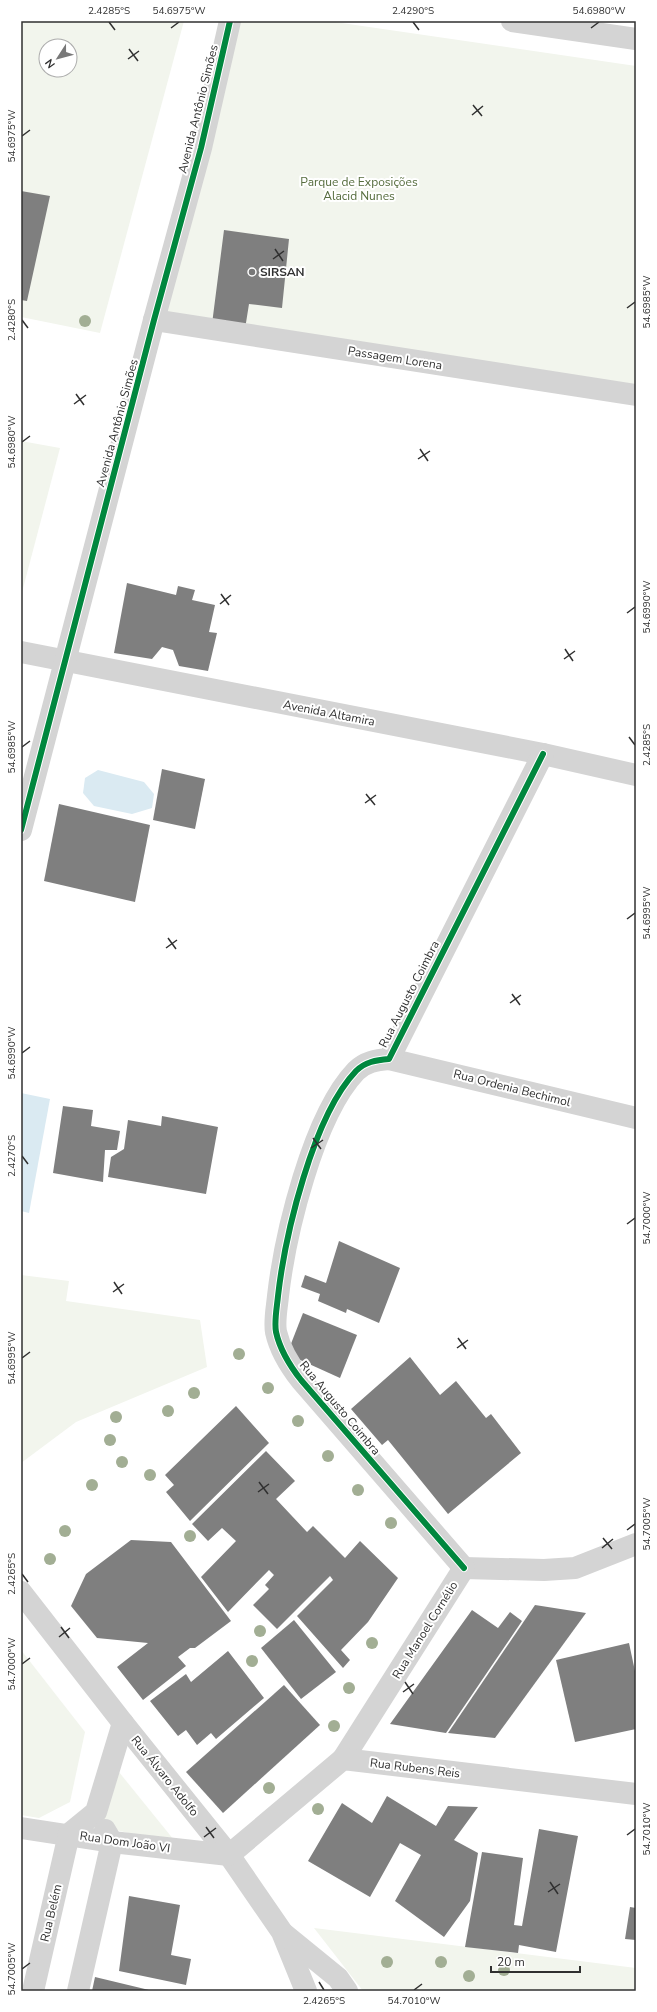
<svg xmlns="http://www.w3.org/2000/svg" width="657" height="2012" font-family="'Nunito Sans',sans-serif">
	<style>
		.green { fill: #f2f5ed; fill-rule: evenodd }
		.water { fill: #daeaf2 }
		.building { fill: #7f7f7f }
		.lines { fill: none; stroke-linecap: round; stroke-linejoin: round }
		.street { stroke: #d4d4d4; stroke-width: 22 }
		.cycleway-casing { stroke: #fff; stroke-width: 8 }
		.cycleway { stroke: #00873e; stroke-width: 6 }
		.tree { fill: #a2ae94 }
		.ticks { fill: none; stroke: #303030; stroke-width: 1.5 }
		.poi-dot { fill: #787878; stroke: #fff; stroke-width: 1.5 }
		.labels { text-anchor: middle; stroke-width: 4; stroke-linejoin: round; paint-order: stroke }
		.street-label { font-size: 12px; fill: #303030; stroke: #fff }
		.park-label { font-size: 12px; fill: #556c3d; stroke: #fff }
		.poi-label { font-size: 12px; font-weight: bold; fill: #303030; stroke: #fff; text-anchor: start }
		.neatline { fill: none; stroke: #303030; stroke-width: 1.5 }
		.ticks-label { font-size: 10px; text-anchor: middle; fill: #303030 }
	</style>
	<rect width="100%" height="100%" fill="#fff"/>
	<g class="green">
		<path d="M21,21H184L100,333L21,317ZM46,46H70V70H46Z"/>
		<path d="M237,21H328L636,66V390L154,323Z"/>
		<path d="M21,441L60,448L21,596Z"/>
		<path d="M21,1275L69,1281L66,1301L200,1320L207,1367L76,1422L21,1463Z"/>
		<path d="M21,1650L85,1732L70,1802L39,1818L21,1815Z"/>
		<path d="M110,1761L178,1845L95,1825Z"/>
		<path d="M314,1928L636,1968V1991H363Z"/>
	</g>
	<g class="water">
		<path d="M98,770L144,782L154,794L152,808L132,814L94,806L83,793L85,778Z"/>
		<path d="M21,1093L50,1099L29,1213L21,1211Z"/>
	</g>
	<g class="building">
		<path d="M21,191L50,196L27,301L21,300Z"/>
		<path d="M224,230L289,239L282,308L249,304L245,329L212,324Z"/>
		<path d="M127,583L176,595L178,586L195,590L192,600L215,605L209,632L217,633L208,671L179,666L173,650L162,647L152,659L114,653Z"/>
		<path d="M162,769L205,779L195,829L153,820Z"/>
		<path d="M59,804L150,825L135,902L44,881Z"/>
		<path d="M63,1106L93,1110L91,1126L120,1131L117,1150H105L103,1182L53,1173Z"/>
		<path d="M162,1116L218,1127L206,1194L108,1177L111,1157L124,1149L128,1120L161,1126Z"/>
		<path d="M339,1241L400,1268L379,1323L347,1309L346,1313L318,1301L320,1294L301,1287L305,1275L326,1283Z"/>
		<path d="M303,1313L357,1335L340,1378L287,1354Z"/>
		<path d="M410,1357L440,1395L456,1381L486,1418L491,1414L521,1453L448,1514L388,1440L382,1445L351,1409Z"/>
		<path d="M236,1406L269,1443L190,1521L166,1492L174,1485L165,1475Z"/>
		<path d="M266,1451L295,1481L276,1499L307,1532L313,1526L345,1558L360,1541L398,1578L368,1622L341,1650L350,1660L343,1668L297,1616L333,1580L330,1576L277,1629L253,1605L269,1589L265,1585L274,1575L269,1570L228,1612L201,1577L236,1541L222,1528L208,1541L192,1524Z"/>
		<path d="M131,1540L171,1542L231,1621L195,1648H190L178,1657L186,1666L143,1700L117,1667L148,1643L97,1638L71,1606L86,1574Z"/>
		<path d="M535,1605L586,1613L495,1738L448,1733Z"/>
		<path d="M472,1610L498,1628L510,1612L522,1621L446,1733L390,1724Z"/>
		<path d="M294,1620L336,1672L301,1699L261,1648Z"/>
		<path d="M629,1643L636,1676V1729L575,1742L556,1660Z"/>
		<path d="M228,1651L264,1698L216,1739L211,1733L197,1745L186,1730L178,1736L150,1701L186,1674L191,1682Z"/>
		<path d="M284,1685L320,1725L223,1813L186,1772Z"/>
		<path d="M387,1796L436,1826L448,1806L478,1807L454,1840L478,1853L470,1901L444,1937L395,1901L421,1855L400,1843L370,1897L308,1861L342,1803L372,1823Z"/>
		<path d="M539,1829L578,1836L556,1952L519,1945L518,1953L465,1947L482,1852L523,1858L514,1925L522,1926Z"/>
		<path d="M129,1896L180,1905L171,1955L191,1959L186,1985L119,1971Z"/>
		<path d="M630,1907L636,1908V1940L625,1939Z"/>
		<path d="M95,1977L149,1990V1991H92Z"/>
	</g>
	<g class="lines">
		<g class="street">
			<path d="M512,21L636,39"/>
			<path d="M154,320L636,395"/>
			<path d="M21,652L543,754L636,775"/>
			<path d="M21,830L154,320L201,148L230,21"/>
			<path d="M389,1059L636,1118"/>
			<path d="M464,1568L301,1380C290,1366 280,1350 276,1332C274,1321 277,1307 278,1296C285,1235 313,1116 356,1071C365,1062 376,1060 389,1059L543,754"/>
			<path d="M464,1568L544,1570L575,1568L636,1544"/>
			<path d="M21,1592L123,1723L229,1855L282,1932L306,1991"/>
			<path d="M343,1759L464,1568"/>
			<path d="M21,1828L112,1842L229,1855L343,1759L636,1794"/>
			<path d="M284,1934L338,1978L347,1991"/>
			<path d="M33,1991L69,1834L96,1812L123,1723"/>
			<path d="M78,1991L112,1842L105,1830"/>
		</g>
		<defs>
			<g id="cycleway">
				<path d="M21,830L154,320L201,148L230,21"/>
				<path d="M464,1568L301,1380C290,1366 280,1350 276,1332C274,1321 277,1307 278,1296C285,1235 313,1116 356,1071C365,1062 376,1060 389,1059L543,754"/>
			</g>
		</defs>
		<use href="#cycleway" class="cycleway-casing"/>
		<use href="#cycleway" class="cycleway"/>
	</g>
	<g class="tree">
		<circle cx="85" cy="321" r="6"/>
		<circle cx="239" cy="1354" r="6"/>
		<circle cx="268" cy="1388" r="6"/>
		<circle cx="194" cy="1393" r="6"/>
		<circle cx="168" cy="1411" r="6"/>
		<circle cx="116" cy="1417" r="6"/>
		<circle cx="298" cy="1421" r="6"/>
		<circle cx="110" cy="1440" r="6"/>
		<circle cx="328" cy="1456" r="6"/>
		<circle cx="122" cy="1462" r="6"/>
		<circle cx="150" cy="1475" r="6"/>
		<circle cx="92" cy="1485" r="6"/>
		<circle cx="358" cy="1490" r="6"/>
		<circle cx="391" cy="1523" r="6"/>
		<circle cx="65" cy="1531" r="6"/>
		<circle cx="190" cy="1536" r="6"/>
		<circle cx="50" cy="1559" r="6"/>
		<circle cx="260" cy="1631" r="6"/>
		<circle cx="372" cy="1643" r="6"/>
		<circle cx="252" cy="1661" r="6"/>
		<circle cx="349" cy="1688" r="6"/>
		<circle cx="334" cy="1726" r="6"/>
		<circle cx="269" cy="1788" r="6"/>
		<circle cx="318" cy="1809" r="6"/>
		<circle cx="387" cy="1962" r="6"/>
		<circle cx="441" cy="1962" r="6"/>
		<circle cx="504" cy="1970" r="6"/>
		<circle cx="469" cy="1976" r="6"/>
	</g>
	<path class="ticks" d="M109,22L115,30M413,22L419,30M171,28L179,22M591,28L599,22M129,49L138,61M128,59L139,51M473,105L482,116M472,115L483,106M22,136L30,130M275,249L283,261M273,259L284,251M627,308L635,302M22,320L28,328M76,394L84,405M74,404L86,395M22,442L30,436M420,449L428,461M418,459L430,451M221,594L229,605M220,604L231,595M627,613L635,607M565,649L573,661M564,659L575,651M629,737L635,745M22,747L30,741M366,794L375,805M365,803L376,795M627,919L635,913M168,938L176,949M166,948L177,940M512,994L520,1005M510,1003L521,995M22,1053L30,1047M313,1138L321,1149M311,1148L323,1140M22,1156L28,1164M627,1224L635,1218M114,1282L122,1294M113,1292L124,1284M458,1338L466,1349M457,1348L468,1340M22,1358L30,1352M259,1482L268,1494M258,1492L269,1484M627,1530L635,1524M603,1538L612,1549M602,1548L613,1539M22,1574L28,1582M61,1627L69,1638M59,1637L70,1628M22,1664L30,1658M405,1682L413,1694M403,1692L414,1684M206,1827L214,1838M627,1835L635,1829M204,1837L216,1828M550,1882L558,1894M548,1892L560,1884M22,1969L30,1963M319,1982L324,1990M414,1990L422,1984"/>
	<circle class="poi-dot" cx="252" cy="272" r="4"/>
	<g class="labels">
		<g class="street-label">
			<text transform="translate(198 109) rotate(-76)" y="4">Avenida Antônio Simões</text>
			<text transform="translate(395 358) rotate(9)" y="4">Passagem Lorena</text>
			<text transform="translate(117 423) rotate(-75)" y="4">Avenida Antônio Simões</text>
			<text transform="translate(329 713) rotate(11)" y="4">Avenida Altamira</text>
			<text transform="translate(409 994) rotate(-63)" y="4">Rua Augusto Coimbra</text>
			<text transform="translate(512 1088) rotate(14)" y="4">Rua Ordenia Bechimol</text>
			<text transform="translate(340 1408) rotate(50)" y="4">Rua Augusto Coimbra</text>
			<text transform="translate(425 1630) rotate(-58)" y="4">Rua Manoel Cornélio</text>
			<text transform="translate(415 1768) rotate(7)" y="4">Rua Rubens Reis</text>
			<text transform="translate(165 1776) rotate(51)" y="4">Rua Álvaro Adolfo</text>
			<text transform="translate(125 1842) rotate(8)" y="4">Rua Dom João VI</text>
			<text transform="translate(51 1913) rotate(-77)" y="4">Rua Belém</text>
		</g>
		<g class="park-label">
			<text x="359" y="186">Parque de Exposições<tspan x="359" dy="14">Alacid Nunes</tspan></text>
		</g>
		<g class="poi-label">
			<text x="260" y="276">SIRSAN</text>
		</g>
	</g>
	<rect width="657" height="2012" fill="none" stroke="#ffffff" stroke-width="44"/>
	<g transform="translate(58 58) rotate(234)"><circle r="19" fill="#ffffff" stroke="#acacac"/>
	<path d="M0-3L7 15L0 10L-7 15Z" fill="#787878"/>
	<text y="-6" font-size="11" font-weight="bold" text-anchor="middle" fill="#303030">N</text>
	</g>
	<path d="M491 1966v6h89v-6" fill="none" stroke="#303030" stroke-width="2"/>
	<text x="497" y="1966" font-size="12" fill="#303030" stroke="#ffffff" stroke-width="3" paint-order="stroke">20 m</text>
	<rect x="22" y="22" width="613" height="1968" class="neatline"/>
	<g class="ticks-label">
		<text x="109" y="14">2.4285°S</text>
		<text x="179" y="14">54.6975°W</text>
		<text x="413" y="14">2.4290°S</text>
		<text x="599" y="14">54.6980°W</text>
		<text transform="translate(11 136) rotate(-90)" y="4">54.6975°W</text>
		<text transform="translate(646 302) rotate(-90)" y="4">54.6985°W</text>
		<text transform="translate(11 320) rotate(-90)" y="4">2.4280°S</text>
		<text transform="translate(11 442) rotate(-90)" y="4">54.6980°W</text>
		<text transform="translate(646 607) rotate(-90)" y="4">54.6990°W</text>
		<text transform="translate(646 745) rotate(-90)" y="4">2.4285°S</text>
		<text transform="translate(11 747) rotate(-90)" y="4">54.6985°W</text>
		<text transform="translate(646 913) rotate(-90)" y="4">54.6995°W</text>
		<text transform="translate(11 1053) rotate(-90)" y="4">54.6990°W</text>
		<text transform="translate(11 1156) rotate(-90)" y="4">2.4270°S</text>
		<text transform="translate(646 1218) rotate(-90)" y="4">54.7000°W</text>
		<text transform="translate(11 1358) rotate(-90)" y="4">54.6995°W</text>
		<text transform="translate(646 1524) rotate(-90)" y="4">54.7005°W</text>
		<text transform="translate(11 1574) rotate(-90)" y="4">2.4265°S</text>
		<text transform="translate(11 1664) rotate(-90)" y="4">54.7000°W</text>
		<text transform="translate(646 1829) rotate(-90)" y="4">54.7010°W</text>
		<text transform="translate(11 1969) rotate(-90)" y="4">54.7005°W</text>
		<text x="324" y="2004">2.4265°S</text>
		<text x="414" y="2004">54.7010°W</text>
	</g>
</svg>
